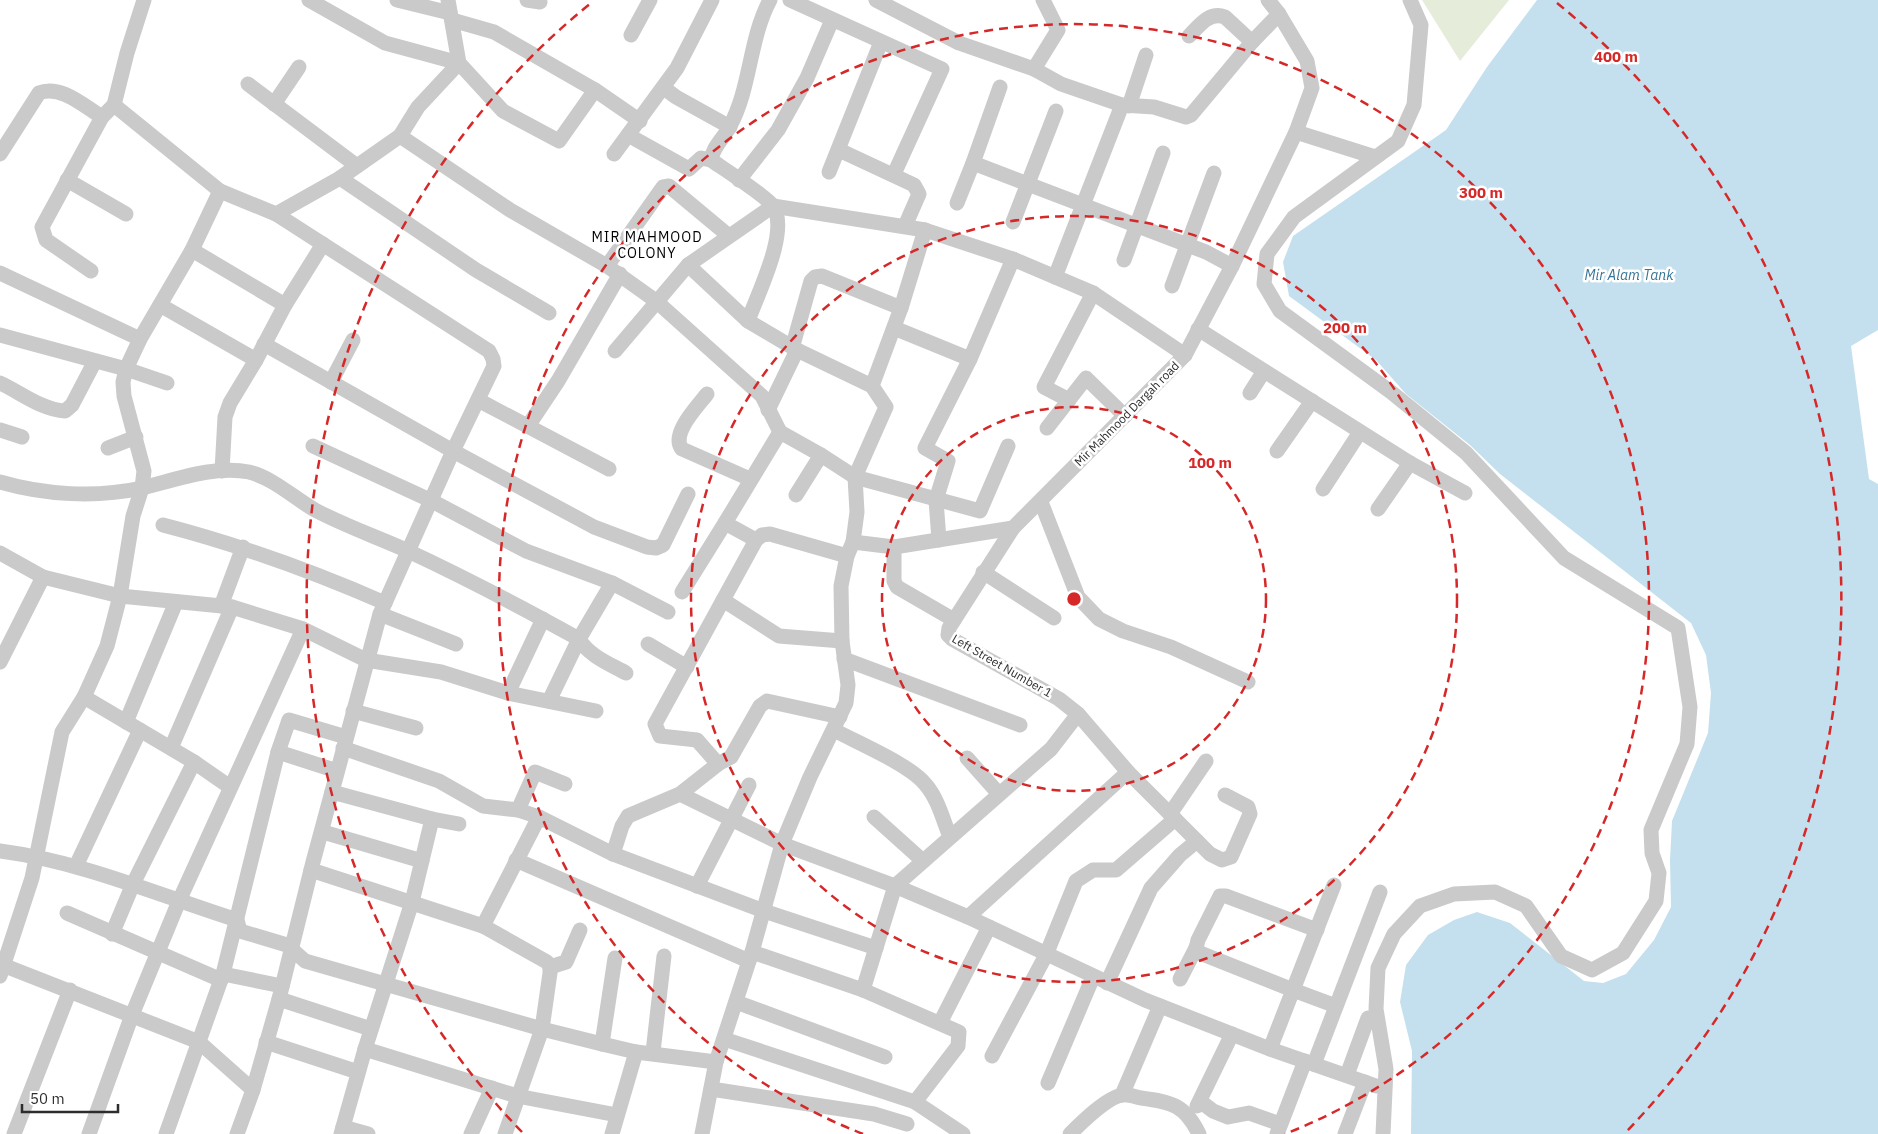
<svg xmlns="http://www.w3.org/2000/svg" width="1878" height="1134" font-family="'IBM Plex Sans',sans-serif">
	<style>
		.green { fill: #e5ecd9 }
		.water { fill: #c4e0ee }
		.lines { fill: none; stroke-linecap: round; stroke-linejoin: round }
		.minor { stroke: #cacaca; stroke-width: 15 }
		.ring { fill: none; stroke: #d62828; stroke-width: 2.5; stroke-dasharray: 9 6 }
		.labels { text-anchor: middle; stroke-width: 5; stroke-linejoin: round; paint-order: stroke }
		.street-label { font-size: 12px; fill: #2d2d2d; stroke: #fff }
		.neighbourhood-label { font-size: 14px; letter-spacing: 1px; fill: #000; stroke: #fff }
		.water-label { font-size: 14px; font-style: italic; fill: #357595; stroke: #fff }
		.centre { fill: #d62828; stroke: #fff; stroke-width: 2.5 }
		.ring-label { font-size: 15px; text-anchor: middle; font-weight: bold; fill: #d62828; stroke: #fff; stroke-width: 5; stroke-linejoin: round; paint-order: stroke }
	</style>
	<rect width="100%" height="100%" fill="#fff"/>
	<path class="green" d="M1422,0H1509L1460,61Z"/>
	<path class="water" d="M1537,0H1878V330L1851,346L1869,479L1878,484V1134H1411L1412,1051L1400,1002L1406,965L1428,935L1454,920L1477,912L1510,923L1584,981L1603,983L1626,974L1654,940L1671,907L1670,860L1672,821L1708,733L1711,693L1706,655L1691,623L1500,474L1470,445L1406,394L1376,360L1289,296L1283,262L1293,236L1446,130L1487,67Z"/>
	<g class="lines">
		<g class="minor">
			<path d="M309,0L385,43L459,63L503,111L559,141L595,90L640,121"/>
			<path d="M397,0L450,13"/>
			<path d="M527,0L540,2"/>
			<path d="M790,0L942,69L894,174"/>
			<path d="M876,0L959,43L1034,69L1061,84L1122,105L1154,107L1186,117L1191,115L1252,42L1279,14"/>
			<path d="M452,20L494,32L595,90"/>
			<path d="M631,35L650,0"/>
			<path d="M1189,36C1199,26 1209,11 1225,17L1252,42"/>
			<path d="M1034,69L1058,30L1043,0"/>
			<path d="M248,84L357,166"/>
			<path d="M1000,87L973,163L1206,252L1232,266"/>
			<path d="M664,88L676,97L730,127"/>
			<path d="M274,104L299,67"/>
			<path d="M114,105L220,191L276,214L489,351L493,359L494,366L453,451L380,614L313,862L279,999L253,1090L237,1134"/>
			<path d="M1129,106L1146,55"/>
			<path d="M1296,132L1375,157"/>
			<path d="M628,135L689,169L701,158L711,160"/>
			<path d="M400,136L510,210L607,266L656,301L762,396L780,432"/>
			<path d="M839,150L914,185L919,194L905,226"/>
			<path d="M0,154L39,93C60,84 84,106 102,117"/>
			<path d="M614,154L677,68L712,0"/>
			<path d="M829,172L881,42"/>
			<path d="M340,178L476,270L549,313"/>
			<path d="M67,180L126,214"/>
			<path d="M739,180L778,130L807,78L832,20"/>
			<path d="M957,203L973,163"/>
			<path d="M276,214L340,178L400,136L418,107L459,63L448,0"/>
			<path d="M1013,222L1056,111"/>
			<path d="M192,250L285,305"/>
			<path d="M1124,260L1163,153"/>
			<path d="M688,265L748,321"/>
			<path d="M607,266L663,187L669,186L729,236"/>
			<path d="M91,271L46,240L42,227L102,117L114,105L127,53L144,0"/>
			<path d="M0,273L140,339"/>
			<path d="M1055,277L1122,105"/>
			<path d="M1172,286L1214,173"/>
			<path d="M160,305L256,360"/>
			<path d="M894,328L970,359"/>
			<path d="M1198,329L1410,463L1465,493"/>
			<path d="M0,335L126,369L167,383"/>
			<path d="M264,344L453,451L594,527L647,547L656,548L663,545L688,494"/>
			<path d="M793,345L811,281L815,277L822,276L901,308"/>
			<path d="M797,350L872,386L886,407L855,477L857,512L853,542"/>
			<path d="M615,351L688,265L773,206L925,230L1013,259L1093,293L1185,355"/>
			<path d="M331,382L353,340"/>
			<path d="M0,383C20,392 42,410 65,411L72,405L95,361"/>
			<path d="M872,386L901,308L925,230"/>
			<path d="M1250,393L1264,371"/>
			<path d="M707,394C698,406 670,434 682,449L750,479"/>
			<path d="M478,400L609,469"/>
			<path d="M1069,400L1044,387L1093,293"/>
			<path d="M768,410L797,350L748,321C757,295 790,231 773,206C766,196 724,169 711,160C713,146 724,138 730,126C751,87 749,39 770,0"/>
			<path d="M528,426L558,381L620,274"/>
			<path d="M1047,428L1086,378L1125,416"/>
			<path d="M0,430L22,437"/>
			<path d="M313,446L432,501L526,551L612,583L668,612"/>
			<path d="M108,448L136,437"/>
			<path d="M1277,451L1312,401"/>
			<path d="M222,471L225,417L230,403L256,360L285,305L323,244"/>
			<path d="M0,482C44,495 96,498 142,488C175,480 214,465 249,472C273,478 294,498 315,510C345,526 377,537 408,551C466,578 523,608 579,639L549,701"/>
			<path d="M1323,489L1360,432"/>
			<path d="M796,495L821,455"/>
			<path d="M1041,502L1078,597L1099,619L1123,631L1171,647L1248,682"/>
			<path d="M1378,509L1410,463"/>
			<path d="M163,525C240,545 312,571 385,603"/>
			<path d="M756,540L725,523L780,432L821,455L855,477L980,511L1008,446"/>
			<path d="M939,540L936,500L948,461L925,448L970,359L1013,259"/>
			<path d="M894,547V581L897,587L954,620"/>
			<path d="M0,553L43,577L120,596L232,607L303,629L366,660L441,672L508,693L596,711"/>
			<path d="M983,572L1054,618"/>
			<path d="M612,583L579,639C589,656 610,664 626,673"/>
			<path d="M682,592L725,523"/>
			<path d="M723,600L779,636L842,641"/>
			<path d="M221,606L243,547"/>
			<path d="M380,614L456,644"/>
			<path d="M648,644L687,667"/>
			<path d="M844,659L1020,725"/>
			<path d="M0,662L43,577"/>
			<path d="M508,693L543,619"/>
			<path d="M84,697L194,762L230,787"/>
			<path d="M353,711L416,728"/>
			<path d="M126,722L176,602"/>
			<path d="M834,730C858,743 911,765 926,785C938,799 943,820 950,837"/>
			<path d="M171,748L232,607"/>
			<path d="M343,748L439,781L483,806L518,810L539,817L613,854L764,911L876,948"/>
			<path d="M278,752L337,771"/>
			<path d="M967,758L999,794"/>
			<path d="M718,764L697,740L660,736L655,724L756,540L762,535L770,534L847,556"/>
			<path d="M332,792L432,819L412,902L365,1049L341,1134"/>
			<path d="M680,794L782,844L895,886L968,917L1145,1000L1270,1049L1376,1086"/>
			<path d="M1225,795L1248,807L1250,814L1231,857L1222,860L1210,854L1128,772L1078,714L1059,699L952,639L948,635L949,628L1013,528L1185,355L1232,266L1296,132L1312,88L1307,61L1279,14L1268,0"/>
			<path d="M518,810L535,772L565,784"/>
			<path d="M1170,814L1206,761"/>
			<path d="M874,817L923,861"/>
			<path d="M432,819L459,824"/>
			<path d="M323,832L422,861"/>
			<path d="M0,851C83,862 158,895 237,920L240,931L287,945L305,961L542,1029L602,1044L636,1052L716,1062"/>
			<path d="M613,854L622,826L628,816L680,794L718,764L731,757L760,706L767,701L840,717"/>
			<path d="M516,860L749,961"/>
			<path d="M76,866L140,730"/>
			<path d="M311,870L483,926L547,962L550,967V973L542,1029L505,1134"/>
			<path d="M1334,885L1293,990L1336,1006"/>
			<path d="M697,886L749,785"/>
			<path d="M67,913L221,980"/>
			<path d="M968,917L1128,772"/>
			<path d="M483,926L539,817"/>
			<path d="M112,934L133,884L194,762"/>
			<path d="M752,952L863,990L959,1032L958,1046L915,1102"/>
			<path d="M0,964L199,1042L253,1090"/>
			<path d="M550,967L566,962L580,930"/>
			<path d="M223,974L282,986"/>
			<path d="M0,976L32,878L62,732L84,697L107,646L120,596L133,516L142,488L144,471L124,396L123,382L126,369L140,339L192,250L220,191"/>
			<path d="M1180,979L1196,948"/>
			<path d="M1107,983L1151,888L1180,855L1197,841"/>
			<path d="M863,990L895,886L1051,749L1078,714"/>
			<path d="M279,999L371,1029"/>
			<path d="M736,1002L885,1057"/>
			<path d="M940,1023L989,927"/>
			<path d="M724,1039L915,1102L963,1134"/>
			<path d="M266,1042L358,1072"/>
			<path d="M602,1044L615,958"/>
			<path d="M365,1049L517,1096L617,1115"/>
			<path d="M1270,1049L1293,990L1200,953L1196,948L1198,940L1220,896H1226L1317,930"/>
			<path d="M653,1052L664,956"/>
			<path d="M992,1056L1046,955L1076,881L1093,870H1116L1175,819"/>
			<path d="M1314,1064L1380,892"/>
			<path d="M1347,1075L1368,1018"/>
			<path d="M1048,1083L1093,977"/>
			<path d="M711,1089L874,1114L907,1124"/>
			<path d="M1122,1095L1160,1006"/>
			<path d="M1200,1101L1213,1111L1228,1117L1249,1113L1280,1124"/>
			<path d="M1197,1106L1232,1034"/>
			<path d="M343,1127L368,1134"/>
			<path d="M14,1134L70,990"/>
			<path d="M89,1134L132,1015L179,901L303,629"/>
			<path d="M166,1134L223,974L278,752L289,720L346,737"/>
			<path d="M471,1134L492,1088"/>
			<path d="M612,1134L636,1052"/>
			<path d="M702,1134L716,1062L752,952L782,844L810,777L846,703L848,685L842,641L841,586L847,556L853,542L894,547L1013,528"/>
			<path d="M1070,1134C1081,1123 1106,1098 1122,1095C1127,1094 1136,1097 1141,1098C1172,1102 1185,1105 1199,1134"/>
			<path d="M1277,1134L1305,1061"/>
			<path d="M1345,1134L1365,1082"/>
			<path d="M1383,1134L1386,1069L1376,1009L1378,968L1394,934L1420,906L1454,894L1495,892L1526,906L1561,956L1592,970L1623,953L1656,901L1659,873L1652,853L1651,830L1687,744L1690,707L1678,628L1564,558L1466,453L1391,392L1280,311L1264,284L1267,254L1294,217L1398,141L1414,105L1421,25L1410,0"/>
		</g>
	</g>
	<g class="ring">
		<circle cx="1074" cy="599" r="192"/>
		<circle cx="1074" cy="599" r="383"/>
		<path d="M863 1134A575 575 0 1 1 1285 1134"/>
		<path d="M522 1132A767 767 0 0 1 591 3M1557 3A767 767 0 0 1 1626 1132"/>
	</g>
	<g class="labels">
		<g class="street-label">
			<text transform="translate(1127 414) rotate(-45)" y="4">Mir Mahmood Dargah road</text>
			<text transform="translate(1002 666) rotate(30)" y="4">Left Street Number 1</text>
		</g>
		<g class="neighbourhood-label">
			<text x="647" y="242">MIR MAHMOOD<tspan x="647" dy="16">COLONY</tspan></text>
		</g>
		<g class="water-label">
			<text x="1629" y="280">Mir Alam Tank</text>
		</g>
	</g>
	<circle cx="1074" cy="599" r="8" class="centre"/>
	<g class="ring-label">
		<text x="1616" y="62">400 m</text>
		<text x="1481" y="198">300 m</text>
		<text x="1345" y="333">200 m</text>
		<text x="1210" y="468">100 m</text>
	</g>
	<path d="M22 1104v8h96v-8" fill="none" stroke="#2d2d2d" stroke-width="2.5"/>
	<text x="30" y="1104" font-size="15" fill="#2d2d2d" stroke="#ffffff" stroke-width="4" paint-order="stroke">50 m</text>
</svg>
